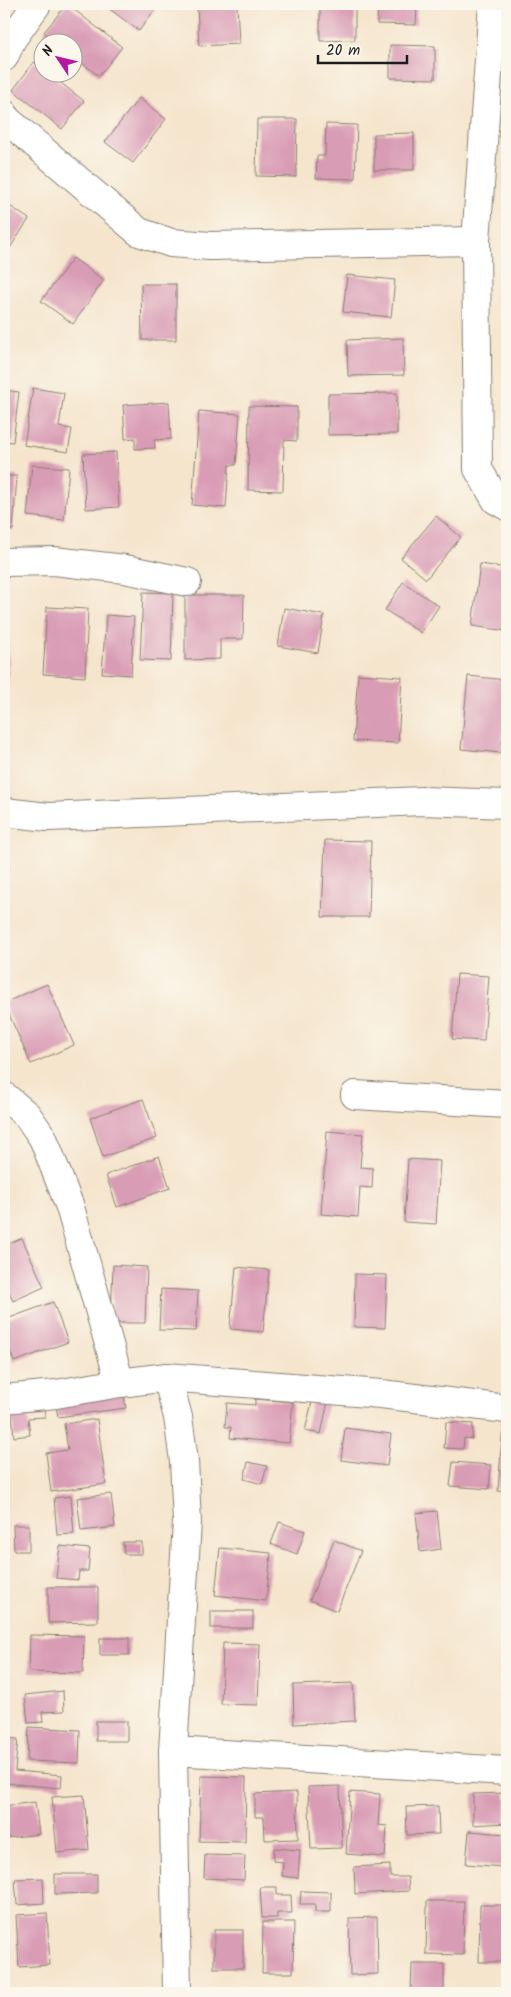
<svg xmlns="http://www.w3.org/2000/svg" width="511" height="1997" font-family="Kalam,sans-serif">
	<style>
		.building { fill: #d99cb5 }
		.lines { fill: none; stroke-linecap: round; stroke-linejoin: round }
		.street-casing { stroke: #888074; stroke-width: 30 }
		.street { stroke: #fff; stroke-width: 28 }
	</style>
	<rect width="100%" height="100%" fill="#fbf7ec"/>
	<filter id="ink" filterUnits="userSpaceOnUse"><feTurbulence type="fractalNoise" baseFrequency=".02" numOctaves="2"/><feDisplacementMap in="SourceGraphic" scale="10" xChannelSelector="R" yChannelSelector="G"/><feConvolveMatrix kernelMatrix="1 2 1 2 8 2 1 2 1" color-interpolation-filters="sRGB"/></filter>
	<filter id="wash" filterUnits="userSpaceOnUse"><feTurbulence type="fractalNoise" baseFrequency=".0096" numOctaves="4" result="noise"/><feDisplacementMap in="SourceGraphic" scale="20" xChannelSelector="R" yChannelSelector="G"/><feGaussianBlur stdDeviation="1.12" result="paint"/><feColorMatrix in="noise" values="0 0 0 0 0 0 0 0 0 0 0 0 0 0 0 0 0 1.4 0 .05"/><feComposite in="paint" operator="in"/></filter>
	<g filter="url(#wash)">
		<rect width="100%" height="100%" fill="#f5e5cd"/>
		<g id="blocks">
			<g class="building">
				<path d="M67,4L122,47L99,76L72,55V42H56L44,32Z"/>
				<path d="M103,4H159L139,31Z"/>
				<path d="M197,4H237L239,44L199,46Z"/>
				<path d="M320,4H355V40L320,41Z"/>
				<path d="M378,4H417L416,25L377,24Z"/>
				<path d="M390,45L435,46V79L390,78Z"/>
				<path d="M34,62L42,69V72H47L84,101L62,129L13,90Z"/>
				<path d="M139,98L166,119L133,163L105,142Z"/>
				<path d="M257,119H297L296,177L256,176Z"/>
				<path d="M326,124L357,125L355,179L316,178L317,156H325Z"/>
				<path d="M414,133V170H374V134Z"/>
				<path d="M4,202L29,219L4,257Z"/>
				<path d="M73,258L104,280L73,324L41,301Z"/>
				<path d="M347,275L395,280L391,317L343,312Z"/>
				<path d="M141,284H176V340H142Z"/>
				<path d="M403,338L404,375L348,376L347,340Z"/>
				<path d="M33,388L64,393L59,427L72,429L68,452L24,445Z"/>
				<path d="M4,390L19,392L13,442L4,441Z"/>
				<path d="M397,393V434L328,435V394Z"/>
				<path d="M169,402L171,439L154,440L155,448L135,449V438L125,439L123,405Z"/>
				<path d="M249,406L297,407V441L284,440L283,491L248,490Z"/>
				<path d="M199,411L240,414L236,465H229L226,508L192,505Z"/>
				<path d="M116,452L119,507L86,509L83,454Z"/>
				<path d="M32,465L69,468L64,520L27,516Z"/>
				<path d="M4,476H17L13,530H4Z"/>
				<path d="M436,516L461,537L426,579L401,558Z"/>
				<path d="M480,564L507,568V631L472,626Z"/>
				<path d="M403,582L439,606L421,633L385,610Z"/>
				<path d="M143,592L173,593L171,661L140,660Z"/>
				<path d="M185,595H244L243,639H220V659L185,660Z"/>
				<path d="M4,606H7L9,676H4Z"/>
				<path d="M47,607L88,609L85,677L43,674Z"/>
				<path d="M284,608L324,615L318,653L278,646Z"/>
				<path d="M106,615L134,617L131,675L102,673Z"/>
				<path d="M358,674L402,677L398,743L353,741Z"/>
				<path d="M468,676L507,680V719H505L501,753L461,749Z"/>
				<path d="M4,834L9,870H4Z"/>
				<path d="M325,840L371,841L369,917H322Z"/>
				<path d="M457,974L489,976L484,1041L452,1039Z"/>
				<path d="M47,984L74,1045L31,1064L4,1003Z"/>
				<path d="M143,1099L157,1138L103,1157L90,1118Z"/>
				<path d="M327,1131L363,1134L360,1167L373,1168L372,1188L360,1187L358,1217L321,1214Z"/>
				<path d="M159,1156L170,1188L117,1207L106,1175Z"/>
				<path d="M408,1159L440,1161L436,1224L404,1222Z"/>
				<path d="M22,1238L44,1287L13,1301L4,1281V1246Z"/>
				<path d="M113,1265L147,1267L145,1323H111Z"/>
				<path d="M236,1267L269,1270L263,1332L230,1329Z"/>
				<path d="M355,1274L387,1275L385,1328L354,1327Z"/>
				<path d="M161,1289L198,1291L196,1331L159,1330Z"/>
				<path d="M53,1302L68,1342L14,1362L4,1334V1320Z"/>
				<path d="M123,1390L126,1408L58,1417L55,1399Z"/>
				<path d="M313,1398L328,1401L321,1434L305,1431Z"/>
				<path d="M255,1399L293,1402L289,1443L230,1438L231,1427H225L227,1403L255,1405Z"/>
				<path d="M44,1401L45,1417L28,1418L30,1435L14,1437L11,1404Z"/>
				<path d="M97,1419L106,1484L51,1492L46,1453L68,1450L64,1424Z"/>
				<path d="M446,1422L473,1424L472,1439L464,1438L463,1449L444,1448Z"/>
				<path d="M503,1424L507,1425V1492L498,1491Z"/>
				<path d="M345,1428L391,1434L387,1466L341,1460Z"/>
				<path d="M248,1462L267,1466L262,1484L244,1479Z"/>
				<path d="M453,1462L491,1465L489,1489L450,1486Z"/>
				<path d="M111,1494L115,1527L81,1531L77,1498Z"/>
				<path d="M71,1496L74,1534L57,1535L54,1498Z"/>
				<path d="M437,1511L441,1549L420,1552L416,1513Z"/>
				<path d="M279,1522L305,1531L297,1554L271,1544Z"/>
				<path d="M13,1525H29V1551H14Z"/>
				<path d="M334,1540L361,1551L337,1611L310,1600Z"/>
				<path d="M123,1542H142V1554H124Z"/>
				<path d="M60,1546L90,1549L88,1571H79L78,1580L56,1578Z"/>
				<path d="M220,1548L271,1553L266,1601L215,1595Z"/>
				<path d="M48,1587H98V1622L48,1623Z"/>
				<rect x="211" y="1611" width="42" height="17"/>
				<path d="M30,1635L84,1636L83,1673L29,1672Z"/>
				<rect x="100" y="1638" width="29" height="17"/>
				<path d="M223,1643L260,1644L258,1705L221,1704Z"/>
				<path d="M353,1683L355,1721L294,1724L293,1685Z"/>
				<path d="M63,1691L64,1711L42,1712L43,1722L28,1723L25,1695Z"/>
				<rect x="96" y="1721" width="31" height="20"/>
				<path d="M29,1727L80,1730L79,1763L27,1761Z"/>
				<path d="M4,1738L18,1739L15,1771L62,1775L61,1788L4,1783Z"/>
				<path d="M201,1776L246,1777L245,1842L199,1841Z"/>
				<path d="M340,1786L342,1848L311,1849L308,1787Z"/>
				<path d="M297,1792L298,1839L265,1840L264,1817H255V1794Z"/>
				<path d="M350,1792L380,1794L378,1825L387,1826L385,1857L346,1854Z"/>
				<path d="M506,1793V1823L473,1825V1794Z"/>
				<path d="M84,1795L89,1850L57,1853L52,1797Z"/>
				<path d="M35,1802L39,1834L7,1838L4,1806Z"/>
				<path d="M438,1806L439,1834L407,1835L406,1807Z"/>
				<path d="M469,1831L506,1834L503,1867L466,1864Z"/>
				<path d="M274,1848L300,1850L298,1878L282,1876L283,1862L273,1861Z"/>
				<path d="M205,1855L245,1856L244,1880L204,1878Z"/>
				<path d="M390,1865V1877H408L409,1891L355,1894L354,1867Z"/>
				<path d="M55,1874H97V1893L55,1894Z"/>
				<path d="M43,1878L44,1903L17,1905L15,1879Z"/>
				<path d="M260,1887H277V1895H291L292,1913H277V1918H262Z"/>
				<path d="M301,1891L331,1892V1912H315V1904H300Z"/>
				<path d="M427,1901H464L463,1955L426,1954Z"/>
				<path d="M480,1905H507V1962H479Z"/>
				<path d="M47,1913L50,1965L19,1967L16,1915Z"/>
				<path d="M377,1917L378,1974L350,1975L349,1918Z"/>
				<path d="M263,1922H294L293,1973H262Z"/>
				<rect x="214" y="1930" width="29" height="38"/>
				<path d="M412,1964H444V1992L411,1991Z"/>
			</g>
		</g>
	</g>
	<g filter="url(#ink)">
		<use href="#blocks" fill-opacity="0" stroke="#888074" stroke-width="1"/>
		<g class="lines">
			<defs>
				<g id="street">
					<path d="M493,4L476,241L478,469L496,500L507,506"/>
					<path d="M4,57L12,39L37,4"/>
					<path d="M4,114L6,119L139,232L171,243L210,246L476,241"/>
					<path d="M4,562L54,561L125,569L187,582"/>
					<path d="M4,812L48,817L422,801L507,804"/>
					<path d="M355,1095L507,1104"/>
					<path d="M4,1096L27,1115L43,1138L70,1207L120,1383L167,1377L178,1417L184,1461L187,1522L173,1751L177,1993"/>
					<path d="M167,1377L381,1394L507,1409"/>
					<path d="M4,1399L56,1394L120,1383"/>
					<path d="M173,1751L507,1771"/>
				</g>
			</defs>
			<use href="#street" class="street-casing"/>
			<use href="#street" class="street"/>
		</g>
	</g>
	<rect width="511" height="1997" fill="none" stroke="#fbf7ec" stroke-width="20"/>
	<g transform="translate(58 58) rotate(305)"><circle r="24" fill="#fbf7ec" stroke="#a29f99"/>
	<path d="M0-4L9 19L0 12L-9 19Z" fill="#b5179e"/>
	<text y="-8" font-size="14" font-weight="bold" text-anchor="middle" fill="#1c1c1c">N</text>
	</g>
	<path d="M318 55v8h89v-8" fill="none" stroke="#1c1c1c" stroke-width="2.5"/>
	<text x="326" y="55" font-size="15" fill="#1c1c1c" stroke="#fbf7ec" stroke-width="4" paint-order="stroke">20 m</text>
</svg>
